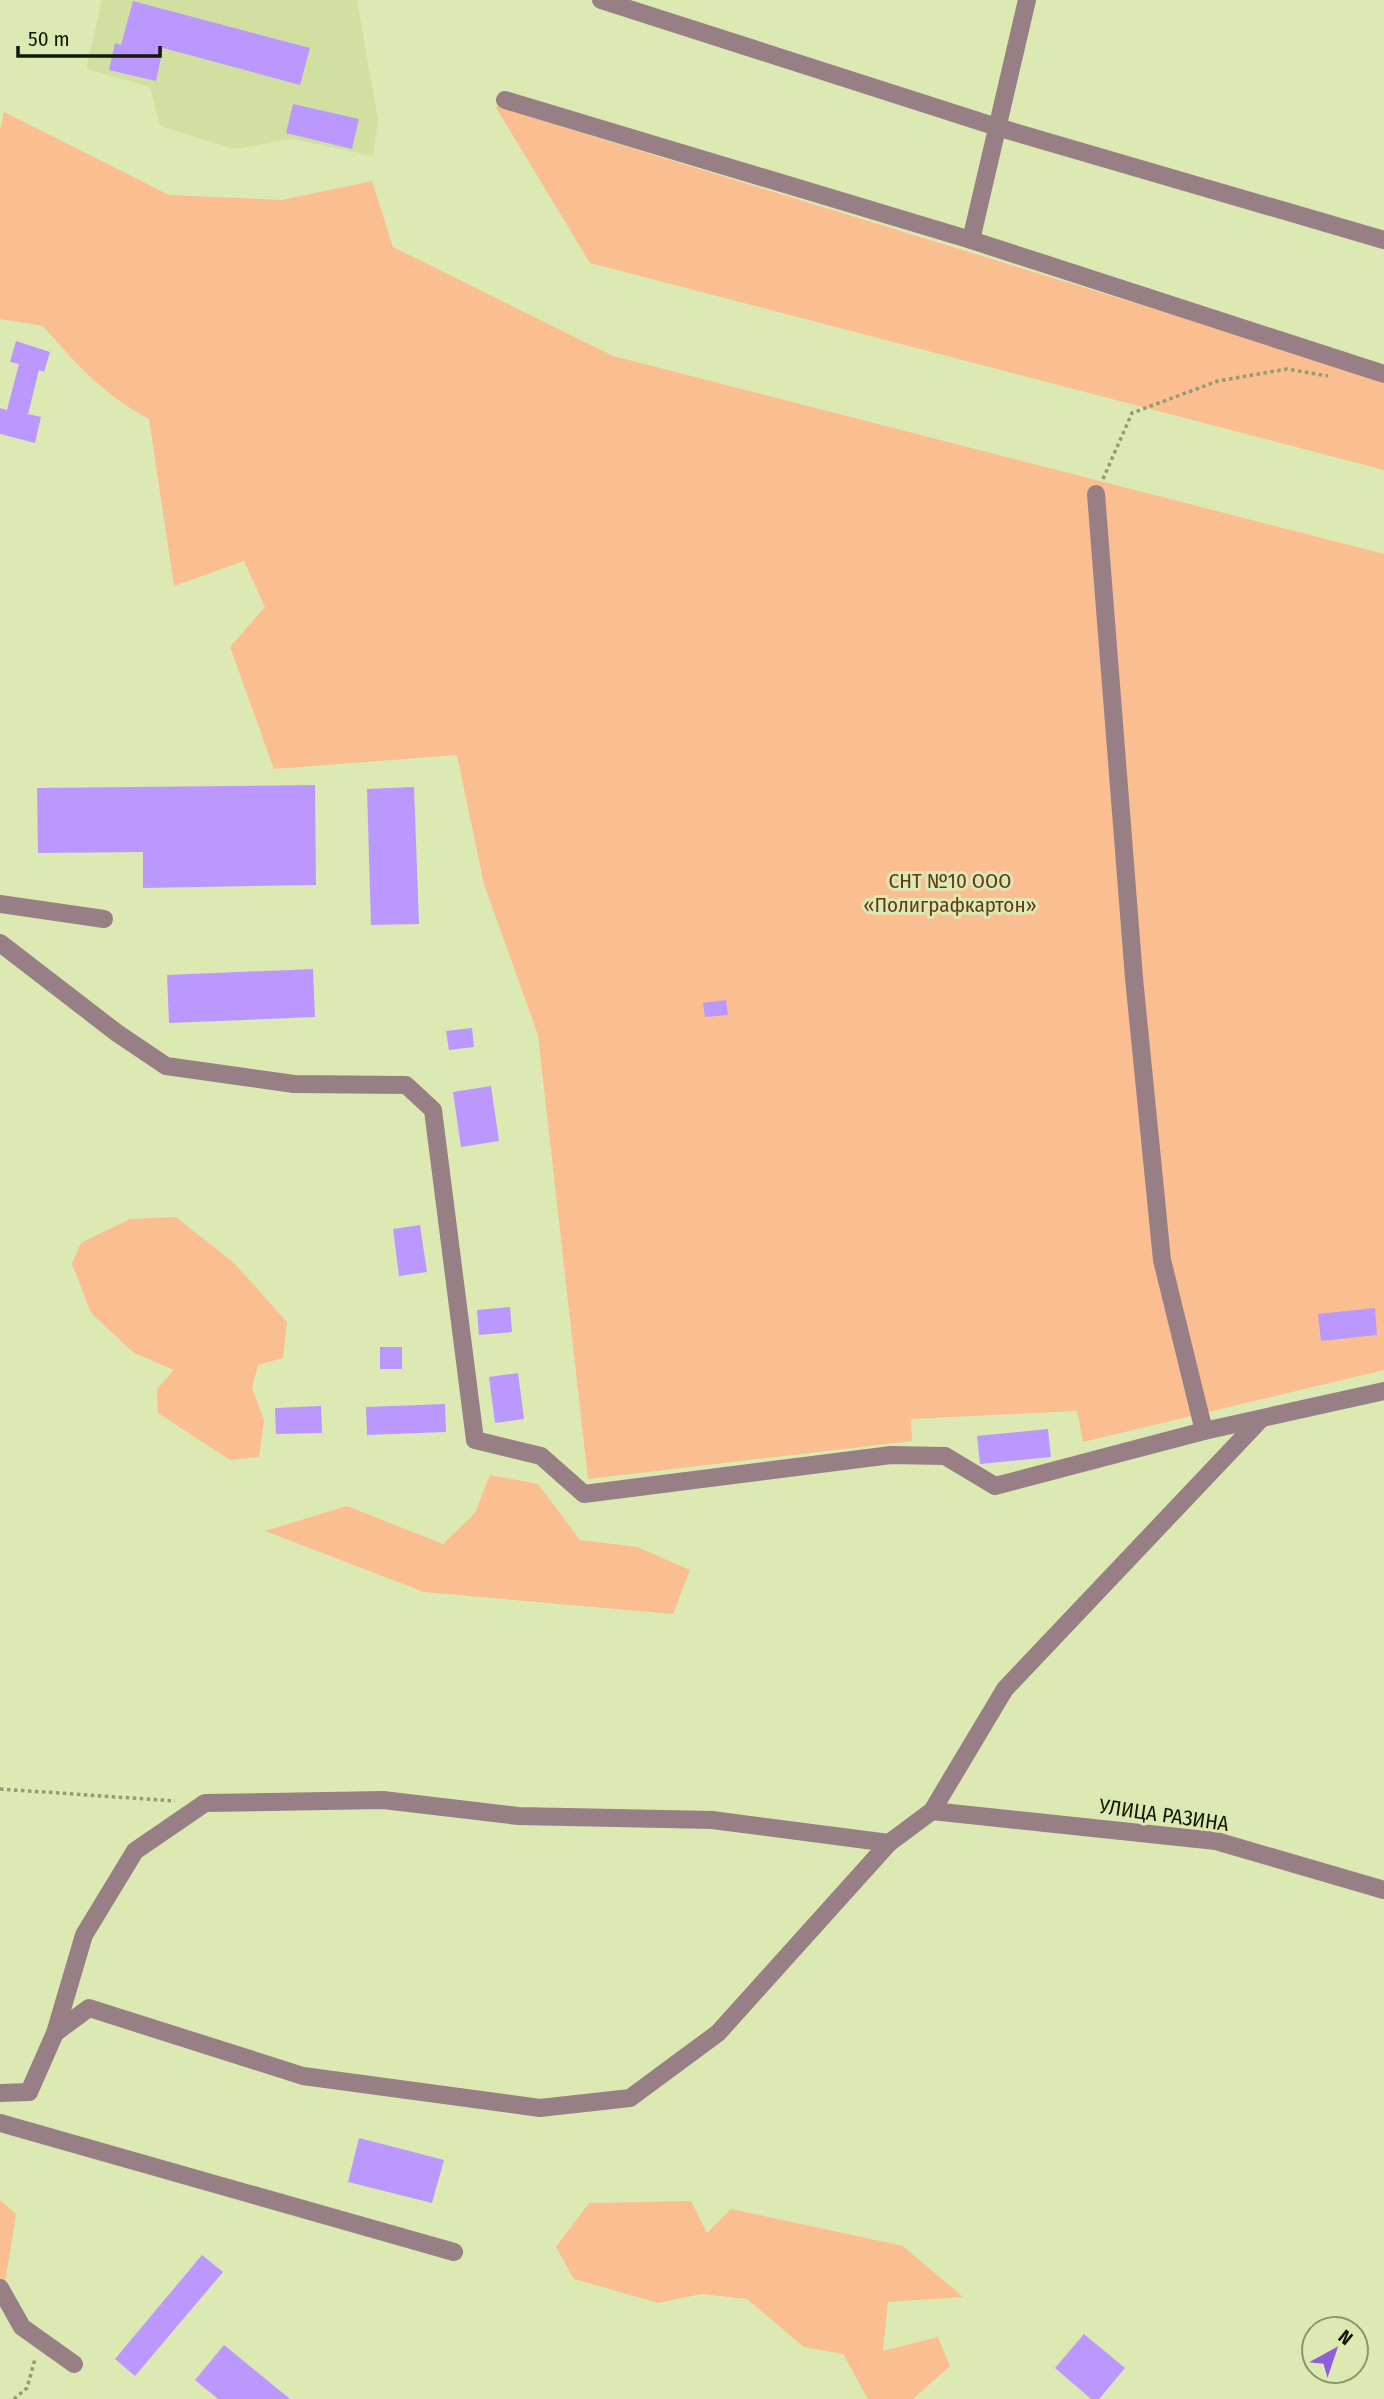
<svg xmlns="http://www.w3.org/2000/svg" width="1384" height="2399" font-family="'Fira Sans Condensed',sans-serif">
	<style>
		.built { fill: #d1dfa1 }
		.green { fill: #fabe91 }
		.building { fill: #bb98ff }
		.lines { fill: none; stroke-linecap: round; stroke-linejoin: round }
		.path { stroke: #929b72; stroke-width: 3.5; stroke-dasharray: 3.5 3.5; stroke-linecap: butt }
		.minor { stroke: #987f86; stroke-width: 18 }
		.labels { text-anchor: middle; stroke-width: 6; stroke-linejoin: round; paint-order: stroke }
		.park-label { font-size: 21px; fill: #613b1b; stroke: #dce9b2 }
		.street-label { font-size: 21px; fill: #151805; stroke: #dce9b2 }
	</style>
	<rect width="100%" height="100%" fill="#dce9b2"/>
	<path class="built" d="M102,0H357L378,120L373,156L292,139L234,149L160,126L150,87L86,69Z"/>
	<g class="green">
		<path d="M495,106L1384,380V470L590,263Z"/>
		<path d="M4,112L169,195L282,200L372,181L393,247L613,356L1384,554V1370L1083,1442L1077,1411L911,1419L912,1441L588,1479L538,1035L484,884L457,755L274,769L230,647L265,607L244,561L174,586L149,419C105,396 76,364 43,326L0,319V131Z"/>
		<path d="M176,1217L234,1263L287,1322L283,1358L258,1365L252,1388L264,1420L259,1457L230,1460L158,1413L157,1389L174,1370L134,1353L91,1313L72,1264L81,1243L130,1219Z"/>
		<path d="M490,1475L538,1484L580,1540L637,1547L690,1570L673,1614L424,1592L265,1531L347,1506L443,1544L475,1513Z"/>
		<path d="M0,2200L16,2214L6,2277L0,2286Z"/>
		<path d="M691,2201L707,2233L731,2209L903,2246L963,2297L888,2302L883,2351L938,2337L950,2366L913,2399H868L843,2354L804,2347L747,2299L701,2294L658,2303L574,2279L556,2247L589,2203Z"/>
	</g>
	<g class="building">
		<path d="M133,1L310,48L300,85L163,48L156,81L109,70L115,43L121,45Z"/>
		<path d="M293,104L359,119L352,149L286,133Z"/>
		<path d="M16,341L50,352L44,372L39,370L28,414L41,417L35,443L0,434V408L7,410L19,364L10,362Z"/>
		<path d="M315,785L316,885L143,888V852L38,853L37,788Z"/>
		<path d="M414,787L419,924L371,925L367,789Z"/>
		<path d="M313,969L315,1017L169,1023L167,975Z"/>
		<path d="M726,1000L728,1015L705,1017L703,1003Z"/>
		<path d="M472,1028L474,1047L449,1050L446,1031Z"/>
		<path d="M491,1086L499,1141L461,1147L453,1092Z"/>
		<path d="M420,1225L427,1272L399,1276L393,1229Z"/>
		<path d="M510,1307L512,1332L479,1335L477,1310Z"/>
		<path d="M1375,1308L1377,1335L1321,1341L1318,1314Z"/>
		<rect x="380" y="1347" width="22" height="22"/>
		<path d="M518,1373L524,1419L495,1423L489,1377Z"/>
		<path d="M445,1404L446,1432L367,1435L366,1407Z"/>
		<path d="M321,1406L322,1433L276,1434L275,1408Z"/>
		<path d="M1048,1429L1051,1457L980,1464L977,1436Z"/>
		<path d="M359,2138L444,2160L432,2203L348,2182Z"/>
		<path d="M202,2255L223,2272L135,2376L115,2359Z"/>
		<path d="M1084,2334L1125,2368L1099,2399H1091L1055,2368Z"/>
		<path d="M224,2345L290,2399H218L195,2380Z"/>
	</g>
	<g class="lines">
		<g class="path">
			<path d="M1103,479L1132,413L1218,381L1287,369L1328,376"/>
			<path d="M0,1789L175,1801"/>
			<path d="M14,2399L27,2388L35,2359"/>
		</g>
		<g class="minor">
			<path d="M601,0L997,127L1384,240"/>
			<path d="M505,100L971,240L1384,374"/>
			<path d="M971,240L1027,0"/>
			<path d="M1096,494L1134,978L1162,1260L1204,1431"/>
			<path d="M0,904L104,919"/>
			<path d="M0,943L117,1033L166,1066L294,1084L406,1085L433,1110L475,1440L541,1456L584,1494L891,1455L945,1456L995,1486L1204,1431L1384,1391"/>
			<path d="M932,1811L1216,1841L1384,1890"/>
			<path d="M55,2033L89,2008L303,2076L540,2108L630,2098L718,2033L889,1843"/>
			<path d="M0,2093L29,2092L55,2033L84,1935L135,1851L205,1803L383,1800L518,1816L712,1820L889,1843L932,1811L1005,1689L1259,1421"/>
			<path d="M0,2123L454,2252"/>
			<path d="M0,2288L22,2327L74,2364"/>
		</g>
	</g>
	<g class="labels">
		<g class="park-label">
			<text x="950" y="888">СНТ №10 ООО<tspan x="950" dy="24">«Полиграфкартон»</tspan></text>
		</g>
		<g class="street-label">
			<text transform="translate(1164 1815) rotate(8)" y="7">УЛИЦА РАЗИНА</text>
		</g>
	</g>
	<g transform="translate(1335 2350) rotate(40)"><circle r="33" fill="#dce9b2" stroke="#8c956d" stroke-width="2"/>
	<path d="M0-5L12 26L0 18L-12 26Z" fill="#8e5fd9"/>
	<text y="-10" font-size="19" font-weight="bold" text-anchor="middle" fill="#151805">N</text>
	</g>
	<path d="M18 46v10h142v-10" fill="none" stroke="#151805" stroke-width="3.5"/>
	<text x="28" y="46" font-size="21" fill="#151805" stroke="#dce9b2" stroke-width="5" paint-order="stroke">50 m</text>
</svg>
